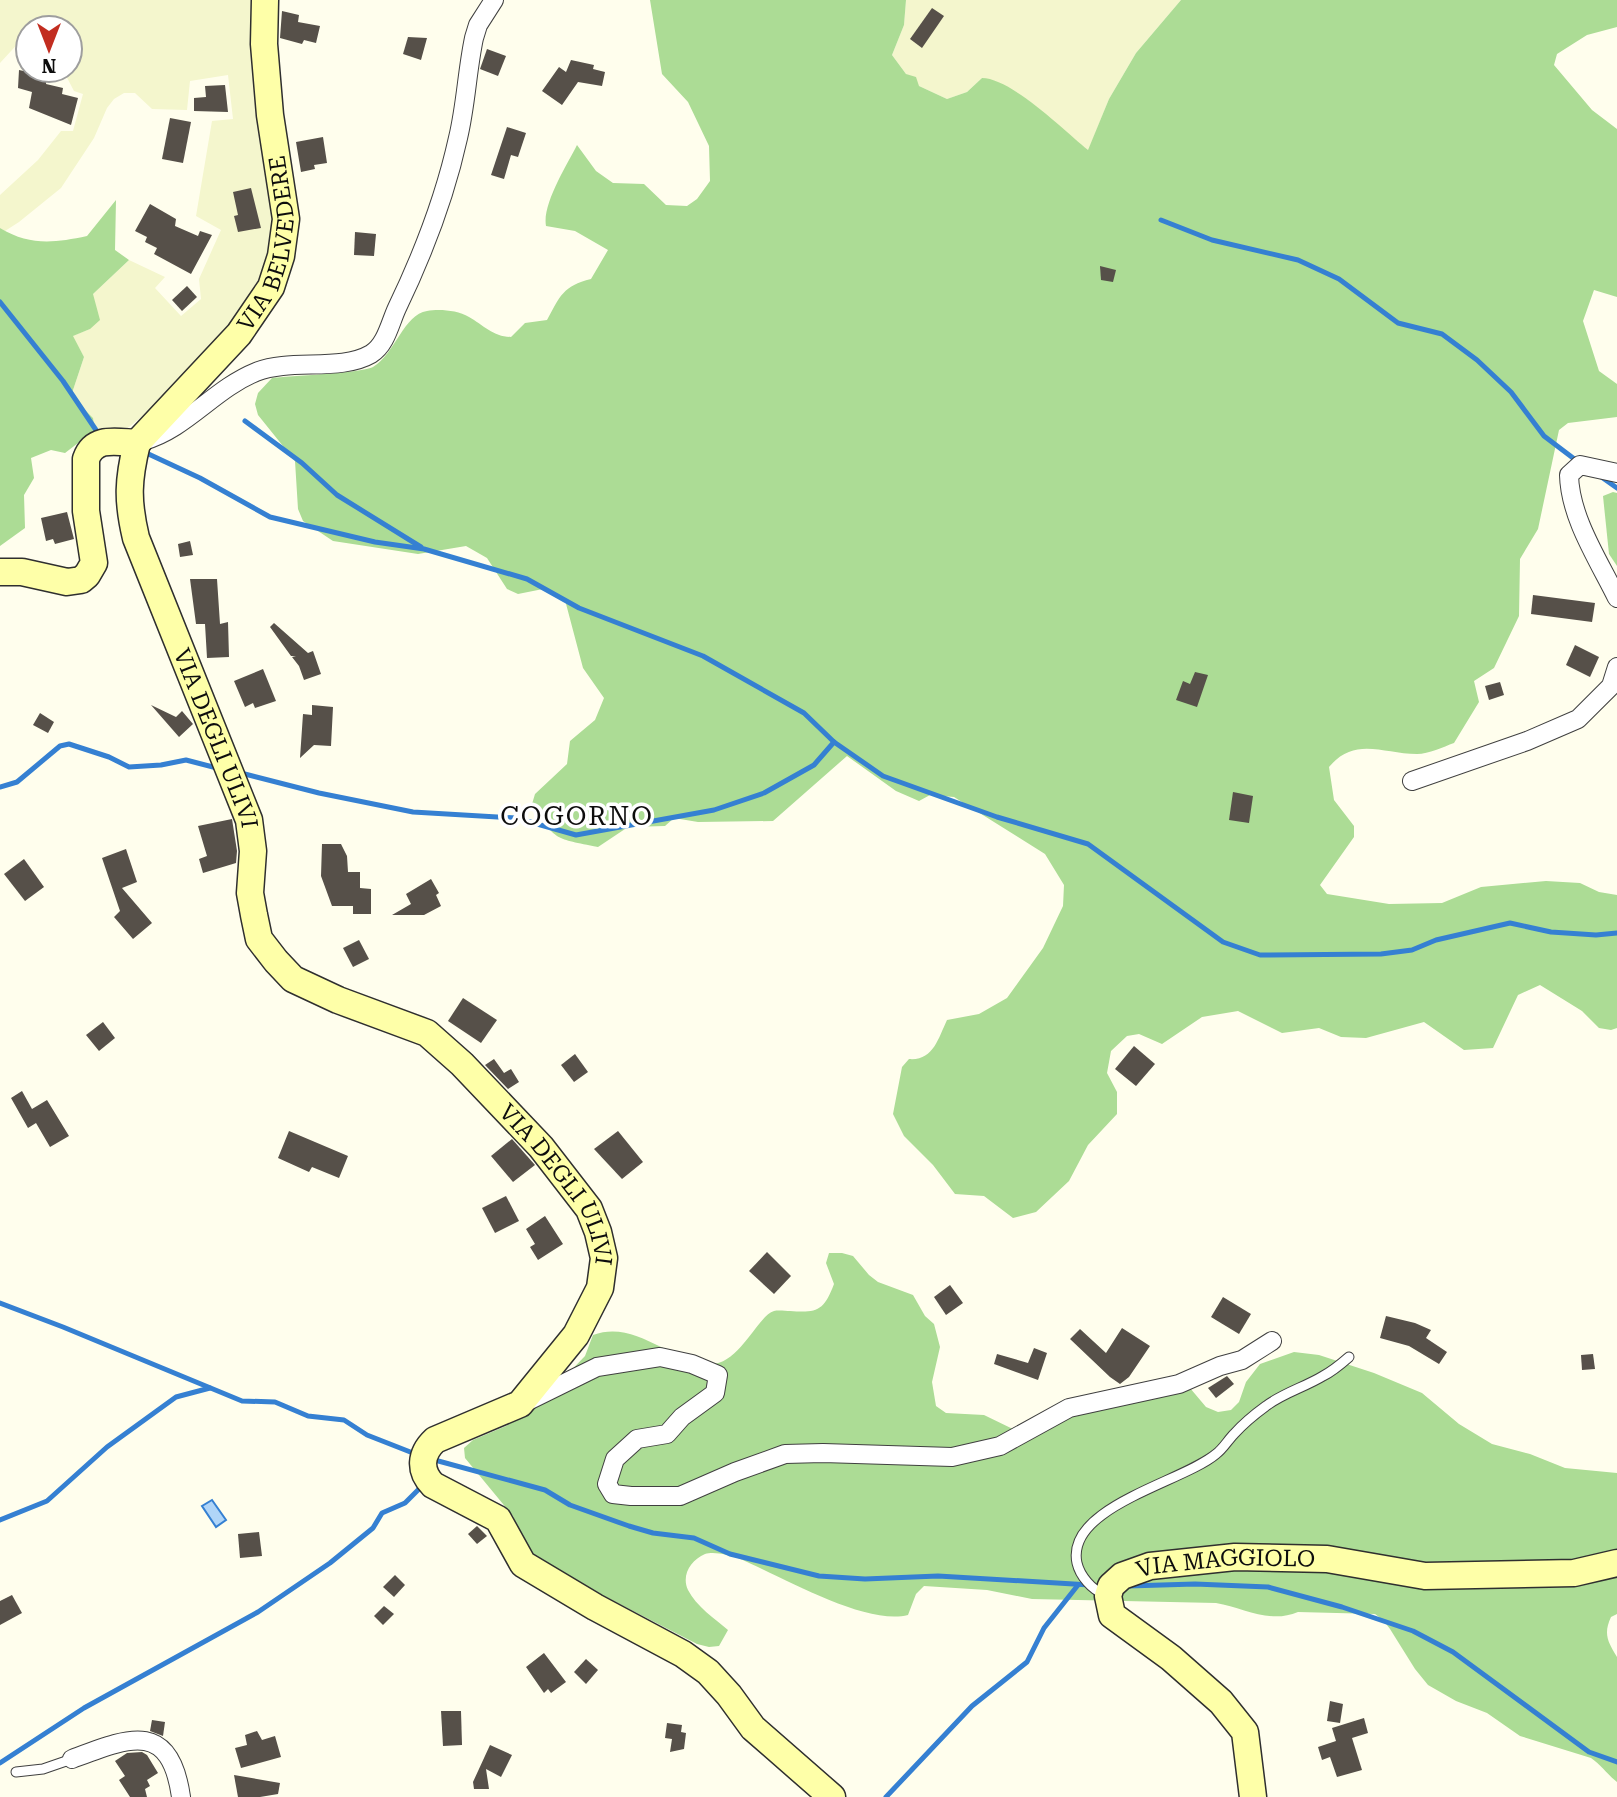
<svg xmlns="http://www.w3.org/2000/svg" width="1617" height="1797" font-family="'Roboto Serif',serif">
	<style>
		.farmland { fill: #f4f6cd }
		.forest { fill: #acdc95 }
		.water { fill: #b0d5f8; stroke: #3580d2; stroke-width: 2 }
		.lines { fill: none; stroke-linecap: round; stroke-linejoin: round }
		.stream { stroke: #3580d2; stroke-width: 5 }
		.building { fill: #565049 }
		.lane-casing { stroke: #404040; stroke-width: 11 }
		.street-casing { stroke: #404040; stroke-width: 20 }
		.secondary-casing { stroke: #2f2f2f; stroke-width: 29 }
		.lane { stroke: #fff; stroke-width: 9 }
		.street { stroke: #fff; stroke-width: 18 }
		.secondary { stroke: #feffa8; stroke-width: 26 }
		.labels { text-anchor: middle; stroke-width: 7; stroke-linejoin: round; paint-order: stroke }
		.street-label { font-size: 23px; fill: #0d0d0d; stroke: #fff }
		.quarter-label { font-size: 26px; letter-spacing: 2px; fill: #0d0d0d; stroke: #fff }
	</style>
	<rect width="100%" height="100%" fill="#fffeed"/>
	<g class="farmland">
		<path d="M0,0H258L278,222L265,283L170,394L124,431L95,430L93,418L71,396L84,357L72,336L90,329L93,294L129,260L165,277L155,288L181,316L201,299L199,279L221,230L196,216L212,121L233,119L228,75L190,81L187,110L152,109L135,93H124L114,99L107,108L94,138L61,188L19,222L5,231L0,228V195L38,160L61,131H73L83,94L74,91L63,70H70V28H28V37L23,38L0,63Z"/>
		<path d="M906,0H1181L1136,53L1109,99L1088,151L1028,100L982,78L967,92L947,99L919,86L906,74L892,55L904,25Z"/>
	</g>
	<g class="forest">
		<path d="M650,0H906L904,25L892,55L906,74L916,77L919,86L947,99L967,92L982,78C1011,78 1065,131 1088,150L1109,99L1136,53L1181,0H1617V27L1587,35L1557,54L1554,65L1592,110L1617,129V297L1594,290L1583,321L1599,371L1617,384V417L1568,423L1559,430L1538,529L1520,559L1519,616L1494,668L1474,681L1479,702L1454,743C1443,747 1429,754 1417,754C1383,754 1355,736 1329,767L1334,800L1354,826V837L1320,885L1327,894L1389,904L1442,903L1481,887L1546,881L1580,883L1599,892L1617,895V1028L1611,1030L1599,1028L1582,1011L1540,985L1518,995L1493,1048L1464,1050L1424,1022L1366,1038L1341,1037L1319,1028L1282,1033L1238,1011L1202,1017L1162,1044L1139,1034L1127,1036L1111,1051L1107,1073L1117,1092V1114L1088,1145L1069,1181L1036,1212L1013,1218L984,1196L955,1194L933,1165L904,1136L893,1114L902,1067L909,1059C933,1061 938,1039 947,1020L979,1014L1007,998L1043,948L1063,906L1064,885L1045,854L954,797L930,795L919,801L896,791L847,756L773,821L698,822L674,818L665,826L628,827L598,847C555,838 556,842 532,804L535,794L567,764L570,741L595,720L604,698L583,668L565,600L543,589L518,594L507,589L487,558L466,546L418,554L333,541L303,521L298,509L295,461L258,415L255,404L258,393L272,378C288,376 363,373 373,367C395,354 404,314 427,311C439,309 457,310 469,317C483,325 494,337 511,337L525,323L547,320C560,296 563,286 591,279L608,250L575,231L546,226C542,204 567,165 577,145L596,171L613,183L644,184L666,205L687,206L697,199L710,181L709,146L688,102L662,74Z"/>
		<path d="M116,200L115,250L129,260L93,294L100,320L90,329L73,336L84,357L71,396L93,418L95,430L65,453L51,450L31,458L34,478L24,495L25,528L0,546V228C30,246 54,243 87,236Z"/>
		<path d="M1613,492L1617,493V566L1609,554L1603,496Z"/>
		<path d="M829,1253H842L853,1256L869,1275L878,1282L913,1295L925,1316L934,1324L940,1347L932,1382L936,1406L946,1413L984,1415L1027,1436L1067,1418L1190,1388L1206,1407L1218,1412L1231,1410L1239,1402L1246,1382L1260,1364L1294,1352L1319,1355L1374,1373L1422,1393L1459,1424L1492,1444L1530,1454L1565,1468L1617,1473V1614L1611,1617C1603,1634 1608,1642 1617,1657V1782C1607,1774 1601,1765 1591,1758L1520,1736L1487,1713L1456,1701L1428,1685L1415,1669L1390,1629L1383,1620L1375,1614L1298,1612C1270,1624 1244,1608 1216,1603L1032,1599L987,1590L924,1586L916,1594L908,1615C865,1626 781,1576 738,1558C729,1555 714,1551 705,1554C691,1560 681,1575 688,1590C696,1606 715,1619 728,1630L719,1646L709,1647L697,1644L548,1567L525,1547L513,1516L465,1458L464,1448L473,1440L506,1426L536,1407L585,1356L593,1335C635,1319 669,1361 709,1364C739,1366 757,1316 774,1311C778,1310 786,1311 790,1311C817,1313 824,1311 834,1284L826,1263Z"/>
	</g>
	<path class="water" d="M212,1500L226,1520L216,1527L202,1506Z"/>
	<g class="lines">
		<g class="stream">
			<path d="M1161,220L1212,240L1298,260L1339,279L1398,323L1442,334L1477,360L1511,392L1544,436L1577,461"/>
			<path d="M0,302L63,381L100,436"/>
			<path d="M245,421L302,463L337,495L421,547"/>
			<path d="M142,451L200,478L270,517L375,542L424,549L527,579L579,608L703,656L804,713L834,742L883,776L997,817L1088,844L1223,942L1260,955L1381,954L1412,950L1436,940L1510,923L1551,932L1596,935L1617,933"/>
			<path d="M1600,476L1617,488"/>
			<path d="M237,772L319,793L413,812L516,818L576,835L714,810L764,793L814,765L834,742"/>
			<path d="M0,787L17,782L60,746L69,744L109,757L129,767L161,765L186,760L217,768"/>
			<path d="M0,1303L63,1327L242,1401L275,1402L308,1416L344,1420L367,1435L418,1455"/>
			<path d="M431,1459L545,1490L570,1505L629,1526L653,1533L694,1538L730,1554L819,1576L865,1579L938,1576L1090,1585"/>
			<path d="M0,1520L47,1501L107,1447L176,1397L210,1388"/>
			<path d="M1128,1586L1195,1584L1268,1587L1342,1607L1413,1631L1453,1652L1589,1752L1617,1762"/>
			<path d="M0,1763L84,1708L258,1612L330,1563L373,1528L382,1513L405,1503L422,1486"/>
			<path d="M886,1797L972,1706L1027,1662L1044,1628L1078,1585"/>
		</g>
	</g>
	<g class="building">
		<path d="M932,8L944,16L922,48L910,39Z"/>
		<path d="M282,11L299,15L298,22L320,26L316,43L304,40L302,44L280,38Z"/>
		<path d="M408,37L427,38L421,60L403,54Z"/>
		<path d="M487,49L506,56L498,76L480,69Z"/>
		<path d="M571,60L594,65L593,69L605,72L602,86L578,82L562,105L542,91L559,67L566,72Z"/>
		<path d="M19,70L47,76L46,84L63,88L62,94L78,98L71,125L29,108L32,92L18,88Z"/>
		<path d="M225,85L228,112L194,111V98L206,97L205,86Z"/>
		<path d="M170,118L191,122L183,163L162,159Z"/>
		<path d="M507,127L526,133L518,157L511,155L504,179L491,175Z"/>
		<path d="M323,137L327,163L314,165L315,169L301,172L296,142Z"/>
		<path d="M251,188L261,228L238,232L234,216L238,215L233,192Z"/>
		<path d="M150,204L176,219L175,226L198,236L200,231L212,235L191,274L154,254L157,248L145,242L147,237L135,231Z"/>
		<path d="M355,232L376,234L374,256L354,255Z"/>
		<path d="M1100,266L1116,270L1113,282L1101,280Z"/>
		<path d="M187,286L197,297L182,311L172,300Z"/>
		<path d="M67,512L74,539L55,544L53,539L46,541L41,518Z"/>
		<path d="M190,541L193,555L180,557L178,544Z"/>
		<path d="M190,579H217L220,624L228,622L229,657L207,658L205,624H196Z"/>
		<path d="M1533,595L1595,603L1592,622L1531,614Z"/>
		<path d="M274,623L308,653L313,651L321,674L304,680L299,666L292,657L296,656H291L270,627Z"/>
		<path d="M1575,645L1599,657L1590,677L1566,665Z"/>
		<path d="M263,669L276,701L255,708L253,703L245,707L234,681Z"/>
		<path d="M1195,672L1208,675L1197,707L1176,700L1183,681L1190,684Z"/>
		<path d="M1500,682L1504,695L1489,700L1485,686Z"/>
		<path d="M151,705L176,717L182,711L193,724L179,737Z"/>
		<path d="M312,705L333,707L331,746L314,745L300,758L303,714L312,715Z"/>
		<path d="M40,713L54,722L48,733L33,725Z"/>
		<path d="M1233,792L1253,796L1249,823L1229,820Z"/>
		<path d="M232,819L237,851L236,863L203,873L199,859L207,856L198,826Z"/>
		<path d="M322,844H341L347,856L348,872H360V888L371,889V914H353V906H332L321,876Z"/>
		<path d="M126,849L137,882L122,888L152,923L133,939L114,917L120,911L102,858Z"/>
		<path d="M24,859L44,887L25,901L4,874Z"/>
		<path d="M431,879L439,893L436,895L441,906L424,915H392L411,904L406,894Z"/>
		<path d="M359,940L369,959L353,967L343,948Z"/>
		<path d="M463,998L497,1020L481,1043L448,1021Z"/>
		<path d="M103,1022L115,1038L99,1051L86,1035Z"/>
		<path d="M1134,1046L1155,1064L1136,1086L1115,1069Z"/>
		<path d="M575,1054L588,1072L574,1082L561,1065Z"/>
		<path d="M494,1059L504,1073L511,1069L519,1082L508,1089L485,1065Z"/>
		<path d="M22,1091L32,1109L47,1100L69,1136L50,1147L36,1123L28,1128L11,1098Z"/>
		<path d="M289,1131L348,1156L339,1178L312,1167L309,1172L278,1158Z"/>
		<path d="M618,1131L643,1162L622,1179L594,1149Z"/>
		<path d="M512,1139L535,1165L513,1182L491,1156Z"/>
		<path d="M506,1196L519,1221L495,1233L482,1208Z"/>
		<path d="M545,1216L563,1244L538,1260L530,1247L535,1244L526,1229Z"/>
		<path d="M767,1252L791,1276L774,1294L749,1271Z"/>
		<path d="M950,1285L963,1303L946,1315L934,1297Z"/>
		<path d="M1223,1297L1251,1314L1239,1334L1211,1317Z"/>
		<path d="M1386,1316L1415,1323L1431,1330L1426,1338L1447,1352L1439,1364L1409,1346L1380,1338Z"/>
		<path d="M1122,1328L1150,1346L1129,1377L1120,1384L1110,1377L1070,1339L1080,1329L1106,1353Z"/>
		<path d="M1034,1348L1047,1353L1038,1380L994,1364L997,1354L1028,1363Z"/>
		<path d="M1593,1354L1595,1369L1582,1370L1581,1355Z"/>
		<path d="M1227,1376L1234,1384L1216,1398L1208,1388Z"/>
		<path d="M477,1526L487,1536L477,1544L468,1534Z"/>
		<path d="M259,1532L262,1556L240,1558L238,1534Z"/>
		<path d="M395,1575L405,1585L394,1597L383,1587Z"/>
		<path d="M12,1595L22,1613L0,1625V1601Z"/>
		<path d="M384,1606L394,1614L383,1625L374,1616Z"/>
		<path d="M544,1653L566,1682L551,1693L548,1689L544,1693L526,1667Z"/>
		<path d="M586,1659L598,1670L586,1684L574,1672Z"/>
		<path d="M1330,1701L1343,1704L1340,1723L1327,1721Z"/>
		<path d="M441,1711H461L462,1745L443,1746Z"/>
		<path d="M1364,1718L1368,1733L1352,1738L1362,1770L1337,1777L1330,1757L1322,1760L1318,1747L1336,1741L1332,1728Z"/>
		<path d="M152,1720L165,1722L163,1736L150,1731Z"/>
		<path d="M667,1723L682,1725L681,1732L686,1733L684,1749L670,1752L672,1739L665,1738Z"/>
		<path d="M257,1731L262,1740L275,1736L281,1757L241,1768L235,1748L247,1745L245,1735Z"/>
		<path d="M490,1745L512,1755L501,1777L486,1769L489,1789H474L473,1782Z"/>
		<path d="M142,1752L147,1755L158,1773L147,1780L150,1786L145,1789L147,1797H130L119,1780L125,1776L115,1761L127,1753Z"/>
		<path d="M234,1775L280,1783L278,1794L260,1797H238Z"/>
	</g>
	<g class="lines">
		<defs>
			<g id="lane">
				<path d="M1104,1594C1092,1590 1080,1576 1077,1563C1065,1507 1183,1482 1216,1454C1223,1449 1228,1440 1234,1434C1243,1424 1255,1414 1266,1406C1283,1393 1305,1387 1323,1376C1333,1371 1341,1364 1349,1357"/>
				<path d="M16,1772L43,1769L72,1759"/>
			</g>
			<g id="street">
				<path d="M143,441C186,429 214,389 256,372C291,358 340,372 371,354C386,345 390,323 397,308C423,254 445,197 458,138C466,105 467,71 474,38L478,25L494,0"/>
				<path d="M1617,473L1580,465L1569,475C1570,518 1599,561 1617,598"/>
				<path d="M1412,781L1527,741L1578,719L1611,686L1617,667"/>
				<path d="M526,1402L597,1367L660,1357L692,1364L718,1375L715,1393L682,1417L667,1434L637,1439L615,1459L607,1484L613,1494L631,1496H680L735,1472L785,1454L823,1453L952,1457L1000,1446L1069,1408L1179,1384L1220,1366L1242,1360L1272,1341"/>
				<path d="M72,1759C128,1738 170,1719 181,1797"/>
			</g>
			<g id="secondary">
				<path id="s1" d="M137,443C128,480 127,500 136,538L249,820L253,851L250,893L254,915L259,939L276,961L293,979L338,1000L427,1033L462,1064L541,1147L589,1209L598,1232L604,1258L600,1288L576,1335L520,1404L435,1440C420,1454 419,1471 433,1485L498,1519L523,1564L595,1607L683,1654L708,1672L729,1695L753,1728L832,1797"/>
				<path id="s2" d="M137,443L239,334L271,287L281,256L286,219L270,115L264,44L265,0"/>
				<path d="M0,572H22L67,582L81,580L87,575L94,563L86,511V459C94,436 116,442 137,443"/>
				<path id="s3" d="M1253,1797L1245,1732L1221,1702L1171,1658L1112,1615L1108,1596L1111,1586L1122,1576L1150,1566L1235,1557L1327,1559L1425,1576L1574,1573L1617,1563"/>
			</g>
		</defs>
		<use href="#lane" class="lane-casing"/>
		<use href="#street" class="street-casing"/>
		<use href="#secondary" class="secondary-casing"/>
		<use href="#lane" class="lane"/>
		<use href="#street" class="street"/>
		<use href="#secondary" class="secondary"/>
	</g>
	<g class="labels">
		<g class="street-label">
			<text dy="8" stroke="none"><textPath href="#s2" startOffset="248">VIA BELVEDERE</textPath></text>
			<text dy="8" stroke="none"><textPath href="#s1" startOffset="312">VIA DEGLI ULIVI</textPath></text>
			<text dy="8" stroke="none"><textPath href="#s1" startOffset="920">VIA DEGLI ULIVI</textPath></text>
			<text dy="8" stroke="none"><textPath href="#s3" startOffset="394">VIA MAGGIOLO</textPath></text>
		</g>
		<g class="quarter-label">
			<text x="577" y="825">COGORNO</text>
		</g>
	</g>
	<g transform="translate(49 49) rotate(180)"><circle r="33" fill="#ffffff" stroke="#9e9e9e" stroke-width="2"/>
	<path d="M0-5L12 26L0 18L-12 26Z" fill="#c22d20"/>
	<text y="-10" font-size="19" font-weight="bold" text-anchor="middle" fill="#0d0d0d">N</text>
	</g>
</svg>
